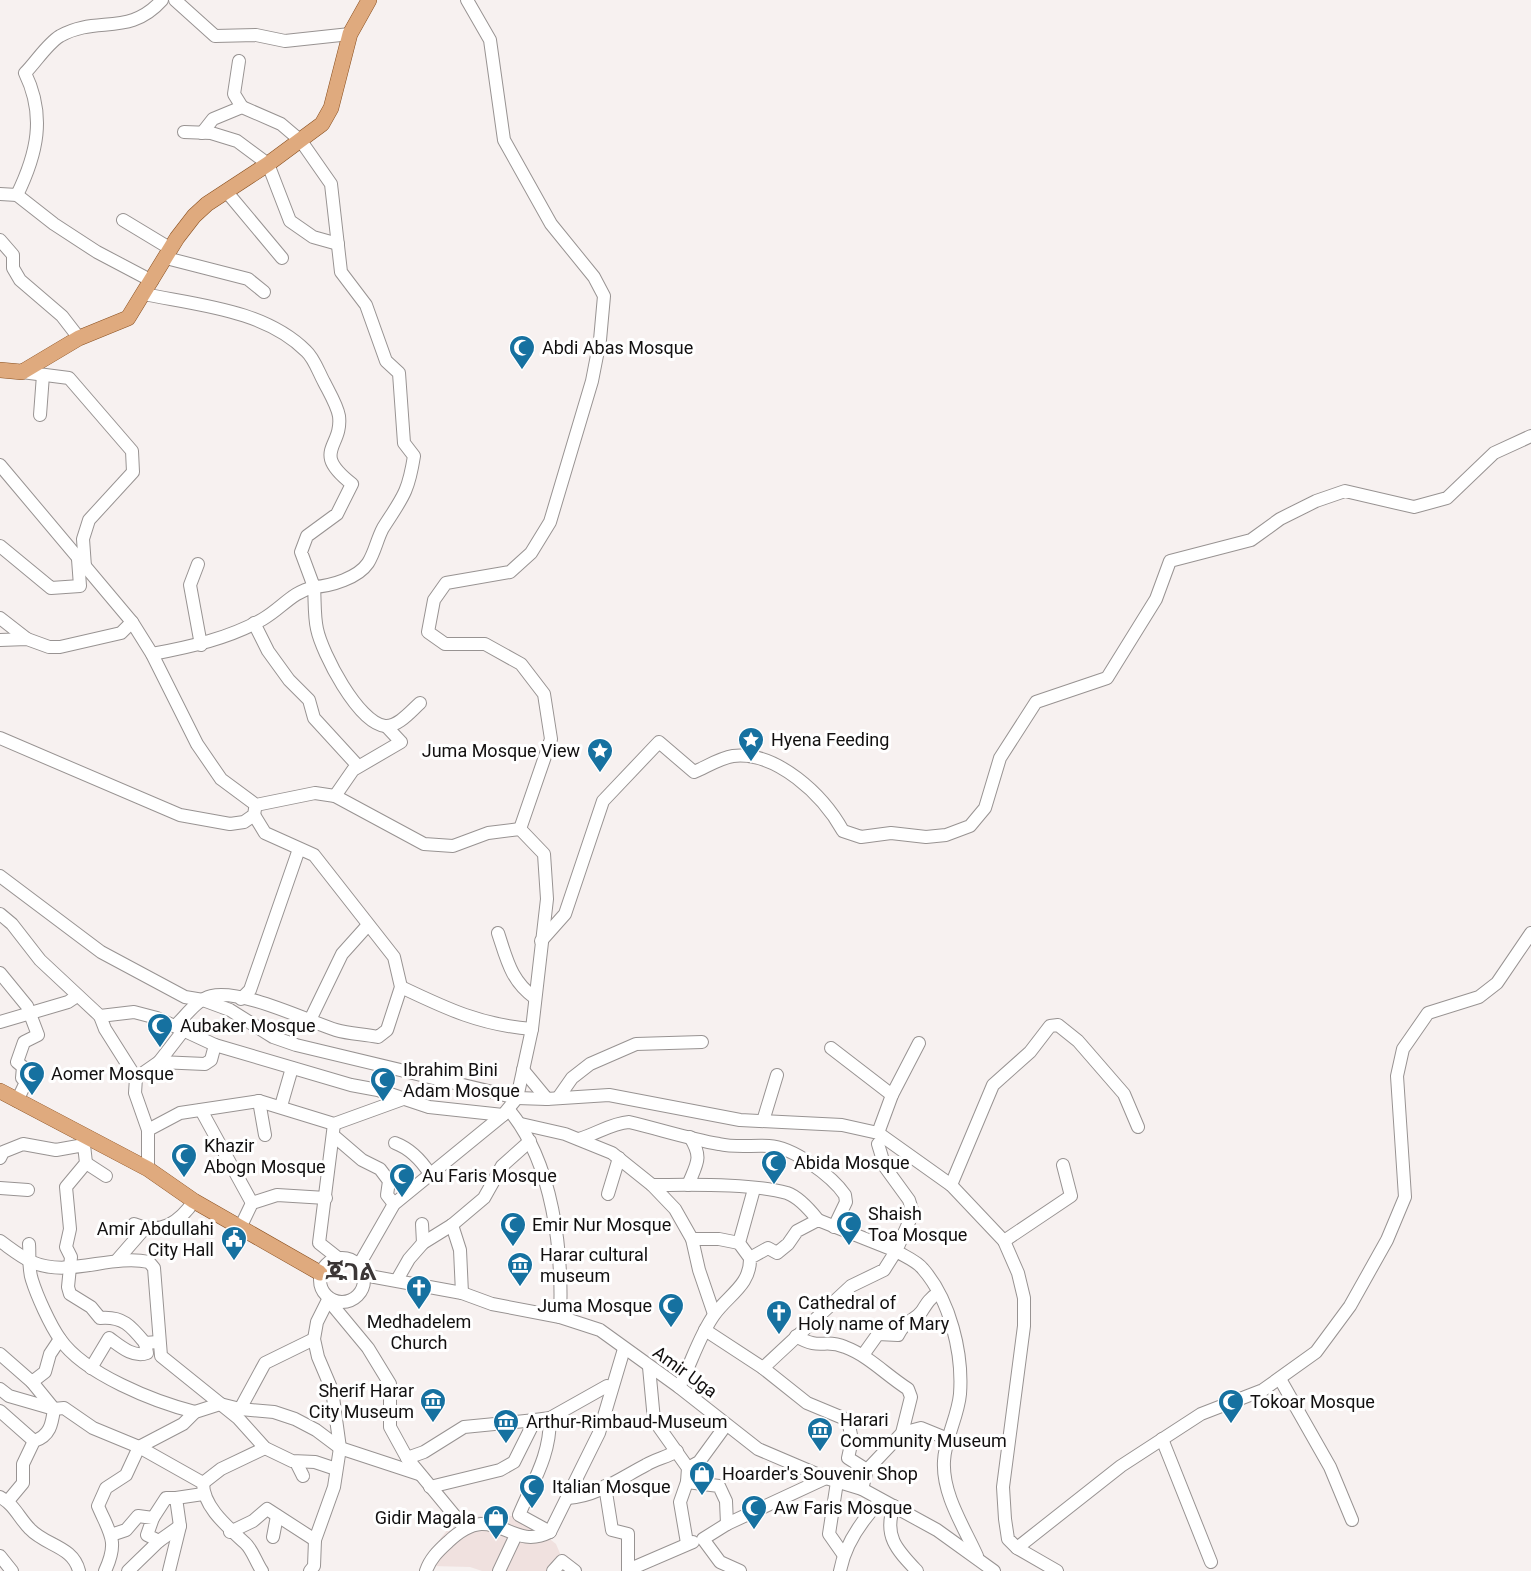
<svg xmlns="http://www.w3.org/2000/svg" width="1531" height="1571" font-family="Roboto,'Noto Sans Ethiopic',sans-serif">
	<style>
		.built { fill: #f0e1df }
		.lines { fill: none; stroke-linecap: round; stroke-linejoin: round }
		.minor-casing { stroke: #989392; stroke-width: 14 }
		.major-casing { stroke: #8a5020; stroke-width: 16 }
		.minor { stroke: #fff; stroke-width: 12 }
		.major { stroke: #dfaa7e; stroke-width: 15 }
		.labels { text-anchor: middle; stroke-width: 6; stroke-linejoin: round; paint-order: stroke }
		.poi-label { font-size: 18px; fill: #121010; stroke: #fff; text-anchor: start }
		.street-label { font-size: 18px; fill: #121010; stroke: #fff }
		.district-label { font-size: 24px; font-weight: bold; fill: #3c3737; stroke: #fff }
	</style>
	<rect width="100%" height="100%" fill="#f7f1f0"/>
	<path class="built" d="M481,1516H521L556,1544L562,1558L555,1571H482L470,1567L432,1566L433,1555L440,1539L457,1518Z"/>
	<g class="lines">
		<defs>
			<g id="minor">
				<path d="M175,0L215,36L256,35L285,41L350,34"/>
				<path d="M467,0L490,40L504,140L551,224L594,277L604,296L600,340L592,381L550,522L531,553L510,572L446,583L434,600L428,632L445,644H485L521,664L544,694L551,739L520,829"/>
				<path d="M239,61L234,94L242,107"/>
				<path d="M184,132L211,133L237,141L268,164L290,221L313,237L338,244"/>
				<path d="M226,191L282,258"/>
				<path d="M0,194L17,195L54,224L97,252L152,281"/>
				<path d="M17,195C37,154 46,116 25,73C36,62 47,44 60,36C97,15 129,37 162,0"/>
				<path d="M123,220L171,249"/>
				<path d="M0,240L13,255V268L20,280L62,316L79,338"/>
				<path d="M166,258L248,279L264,292"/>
				<path d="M144,294C198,305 265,310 306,351C314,358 319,373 324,382C329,392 337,405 339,416C343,448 310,451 352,484L337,514L307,536L301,552L314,587C331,586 358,578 368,563C375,552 377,539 383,528C402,498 408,494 414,456L404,443L399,373L386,361L366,305L341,272L331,184L301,141L281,124L242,107L213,119L202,133"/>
				<path d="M22,372L69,378L132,451L133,472L89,520L83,539L85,567"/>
				<path d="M40,415L43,375"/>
				<path d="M0,465L132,622L152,654L197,744L221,779L256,805L315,793L335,796L424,844L453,846L488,833L520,829L544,854L547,899L532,1029L517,1098L503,1115L394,1204L359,1265"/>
				<path d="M0,546L51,588L80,586L78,559"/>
				<path d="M198,564L190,585L201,645"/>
				<path d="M0,618L27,639"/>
				<path d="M254,623L268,651L289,680L309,700L314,718L358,766"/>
				<path d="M0,640L27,639L49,647H60L121,633L132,622"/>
				<path d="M152,654C190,647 230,638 263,619C282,608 292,592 314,587C315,600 314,616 317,629C322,653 358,723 385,726C398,727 411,711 420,703"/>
				<path d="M0,738L180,815L230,824L244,822L254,815L255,809"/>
				<path d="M335,796L353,770L401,742L386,726"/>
				<path d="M0,876L101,952L185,997L203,1000L230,1010L273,1037L296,1045L517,1098L547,1099"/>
				<path d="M0,914L12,924L40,960L100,1016L134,1012L157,1018L215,1045L351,1085L378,1090L429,1107L503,1115"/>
				<path d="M498,933C507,960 511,981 535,998"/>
				<path d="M541,941L565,914L603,801L659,742L694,772C706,767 720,758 733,756C777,751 823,795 843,831L861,837L891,833L926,837L946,835L970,826L985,808L1000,758L1036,702L1107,678L1156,599L1170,561L1251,540L1280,519L1316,501L1345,491L1414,507L1447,498L1494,453L1531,436"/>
				<path d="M0,973L27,1006L38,1035L24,1042L17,1062L23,1067L22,1078L26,1082L17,1101"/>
				<path d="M401,987C447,1009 481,1025 532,1029"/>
				<path d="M241,999L250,990L299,849"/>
				<path d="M100,1016L105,1029L136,1078L135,1093L148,1130"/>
				<path d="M310,1020L342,954L368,925"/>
				<path d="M0,1022L68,1002L77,996"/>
				<path d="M175,1026C185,1017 197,999 211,996C243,989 305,1020 336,1030C349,1034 364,1034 378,1037L387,1030L401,987L394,957L314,855L265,833L254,815"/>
				<path d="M831,1048L892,1095"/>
				<path d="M159,1062L183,1031"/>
				<path d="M523,1070L547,1099L609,1095L740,1120L842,1125L878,1133L951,1185L1004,1241L1018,1273L1024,1298V1326L1003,1487L1005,1519L1008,1539L1017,1548L1057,1571"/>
				<path d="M136,1078L159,1062L205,1064L211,1060L215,1045"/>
				<path d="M558,1098L572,1078L590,1064L636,1044L702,1042"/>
				<path d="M259,1101L265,1135"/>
				<path d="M281,1106L292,1068"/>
				<path d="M201,1110L252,1203"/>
				<path d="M509,1110C553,1163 563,1251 560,1317"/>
				<path d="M763,1121L777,1075"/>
				<path d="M334,1124L319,1243L338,1258"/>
				<path d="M521,1124L565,1134L612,1153L652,1185L675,1209L692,1239L699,1270L714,1314"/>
				<path d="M878,1133L892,1095L919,1043"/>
				<path d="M334,1136L362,1160L380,1169L389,1181L387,1195L394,1204"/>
				<path d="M579,1139C596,1134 612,1123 629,1122C659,1129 689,1139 719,1144C736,1148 752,1145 769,1146C793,1147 832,1176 845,1195L846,1202L834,1227"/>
				<path d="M395,1143C411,1149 421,1160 430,1174"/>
				<path d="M878,1144L885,1167L909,1200L913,1213L896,1251C904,1256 917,1261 923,1269C950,1300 963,1353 960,1394C958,1417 945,1438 944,1461C942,1494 964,1527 977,1556"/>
				<path d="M0,1158L3,1152L23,1144L56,1150L84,1145L86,1163L66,1187L70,1229L66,1247L71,1257L68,1287L70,1294L91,1307L100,1318C123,1316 131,1326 145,1343L158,1342"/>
				<path d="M86,1163L106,1176"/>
				<path d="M148,1169V1130L180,1113L259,1101L334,1124L403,1099"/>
				<path d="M652,1185C690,1185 751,1183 787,1193C799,1197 810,1210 818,1220"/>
				<path d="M688,1185C697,1163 703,1158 690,1137"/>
				<path d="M951,1185L993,1085L1030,1052L1050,1026L1058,1025L1078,1041L1124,1094L1138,1127"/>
				<path d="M0,1188L28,1190"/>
				<path d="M608,1194L619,1158"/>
				<path d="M134,1224C161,1235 179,1223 194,1201"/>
				<path d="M422,1224L423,1243"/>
				<path d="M452,1225L460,1250L462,1293"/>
				<path d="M240,1228L252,1203L277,1195L326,1198"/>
				<path d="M692,1239H719L739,1243"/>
				<path d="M0,1241C10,1248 21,1257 32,1262C69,1278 110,1254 149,1262L154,1268L161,1356L238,1418L265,1448L292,1461L315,1462L336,1469"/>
				<path d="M1004,1241L1071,1196L1063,1165"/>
				<path d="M29,1244C30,1256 28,1269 32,1280C37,1296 50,1325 60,1339C84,1374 155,1402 195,1412"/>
				<circle cx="342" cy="1280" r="22"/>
				<path d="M750,1258L739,1243L754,1189"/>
				<path d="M118,1259L145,1228"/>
				<path d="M364,1275L462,1293L492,1304L560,1317L600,1330L679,1387L758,1449L826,1478L862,1489L937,1530L994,1571"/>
				<path d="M397,1280L409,1259L423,1243L452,1225L484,1198L502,1166L530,1141"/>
				<path d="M329,1301L368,1348L390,1384V1427L407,1458L464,1527"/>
				<path d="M705,1330L763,1368"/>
				<path d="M796,1336C821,1351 824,1338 845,1347C869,1356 886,1375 908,1389L911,1397L902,1433L867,1470"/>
				<path d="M0,1354L32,1382L45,1372L50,1354L60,1339"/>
				<path d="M863,1355L878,1334L898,1335C906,1319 915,1321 922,1311C927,1303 930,1298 938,1293"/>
				<path d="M649,1367L654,1420L688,1468L687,1482L680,1502L687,1543"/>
				<path d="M91,1368L109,1338C120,1346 133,1358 147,1353L145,1343"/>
				<path d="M1280,1379L1330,1467L1352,1520"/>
				<path d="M679,1387C691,1364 699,1336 714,1315C728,1295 751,1285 750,1258L768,1248L777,1253L788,1244L797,1231L818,1220L896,1251L884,1270L851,1286L763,1368L807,1403L843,1418L849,1425L852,1440L848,1458L867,1470L862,1489"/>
				<path d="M0,1389L9,1396L54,1409L64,1408L93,1428L139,1447L203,1483C203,1507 228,1527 245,1543C252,1549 256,1562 262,1571"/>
				<path d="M240,1409L265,1363L314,1339"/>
				<path d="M0,1411L34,1441"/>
				<path d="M902,1433L921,1428L948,1439"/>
				<path d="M1162,1439L1211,1562"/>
				<path d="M407,1458L424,1452L464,1427L535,1420"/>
				<path d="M296,1462L303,1476"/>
				<path d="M688,1468L699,1462L726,1425"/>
				<path d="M687,1482L719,1486L726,1501L727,1524"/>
				<path d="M837,1482L829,1534L843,1554"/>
				<path d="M203,1483L221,1469L265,1448"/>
				<path d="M605,1486L612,1530L628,1534V1571"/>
				<path d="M430,1487L500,1470L514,1462L535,1420L550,1418L607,1386"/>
				<path d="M0,1497C14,1504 19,1518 30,1529C46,1546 73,1546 79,1571"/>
				<path d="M568,1498C597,1496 621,1478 646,1465C656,1459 667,1457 677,1451"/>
				<path d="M8,1501L23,1483V1464L34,1441C50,1436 52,1424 54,1409L32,1382"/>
				<path d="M894,1506C883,1536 897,1550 917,1571"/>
				<path d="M153,1518L166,1498H176"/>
				<path d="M230,1532L253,1521L267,1509L315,1540"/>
				<path d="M550,1532L519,1515C533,1481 550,1457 550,1418"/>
				<path d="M111,1535L126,1530L138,1516L153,1518L147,1535L159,1541L180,1526"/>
				<path d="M273,1537L277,1516"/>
				<path d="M1017,1548L1121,1466L1201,1414L1263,1390L1316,1352L1350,1306L1387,1240L1405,1197L1397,1076L1403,1049L1428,1013L1479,997L1497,983L1531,933"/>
				<path d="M0,1556L12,1571"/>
				<path d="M628,1570L693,1542"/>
				<path d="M105,1571C119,1541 110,1534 98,1506L106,1488L126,1475L139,1447L183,1424L195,1412L220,1404L240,1409L274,1412L295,1419L316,1430L340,1448L419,1474"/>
				<path d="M128,1571L159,1541"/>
				<path d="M169,1571L180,1526L176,1498L203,1494"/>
				<path d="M310,1571L314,1566L315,1540L334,1487L340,1448L332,1390L318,1357L314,1339L317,1322L329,1298"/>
				<path d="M426,1571C430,1559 438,1551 448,1542C495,1497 508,1553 550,1532L599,1433L624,1349"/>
				<path d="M499,1571L516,1535"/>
				<path d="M553,1571L562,1561L575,1571"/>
				<path d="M740,1571L720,1562L703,1539L727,1524L826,1478"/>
				<path d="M840,1571C845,1544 862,1520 881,1500"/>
			</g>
			<g id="major">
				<path d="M0,370L22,372L79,338L128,318L177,238L194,216L207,204L268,164L322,124L331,108L350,34L369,0"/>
				<path d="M0,1091L148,1169L194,1201L320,1273"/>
			</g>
		</defs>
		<use href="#minor" class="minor-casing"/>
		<use href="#major" class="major-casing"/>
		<use href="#minor" class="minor"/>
		<use href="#major" class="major"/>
	</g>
	<defs>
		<symbol id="mosque-pin" viewBox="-11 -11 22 30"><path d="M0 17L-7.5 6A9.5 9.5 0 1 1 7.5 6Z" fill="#1671a0" stroke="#fff"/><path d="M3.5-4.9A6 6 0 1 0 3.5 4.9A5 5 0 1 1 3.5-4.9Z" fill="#fff"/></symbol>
		<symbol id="sight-pin" viewBox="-11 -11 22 30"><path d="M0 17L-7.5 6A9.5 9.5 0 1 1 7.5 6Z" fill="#1671a0" stroke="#fff"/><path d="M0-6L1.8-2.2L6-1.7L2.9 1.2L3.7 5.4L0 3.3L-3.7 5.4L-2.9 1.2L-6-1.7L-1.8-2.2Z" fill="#fff"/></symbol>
		<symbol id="civic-pin" viewBox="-11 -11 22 30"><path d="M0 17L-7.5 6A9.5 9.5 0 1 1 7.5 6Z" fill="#1671a0" stroke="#fff"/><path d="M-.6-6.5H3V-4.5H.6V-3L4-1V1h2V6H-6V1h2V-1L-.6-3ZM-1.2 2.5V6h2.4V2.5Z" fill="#fff"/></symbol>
		<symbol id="museum-pin" viewBox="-11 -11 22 30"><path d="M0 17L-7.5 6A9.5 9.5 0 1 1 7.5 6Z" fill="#1671a0" stroke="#fff"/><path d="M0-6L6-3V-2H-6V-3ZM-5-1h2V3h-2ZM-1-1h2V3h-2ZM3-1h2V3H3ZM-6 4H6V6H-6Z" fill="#fff"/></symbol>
		<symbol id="church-pin" viewBox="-11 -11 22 30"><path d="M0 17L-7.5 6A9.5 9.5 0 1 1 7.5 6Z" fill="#1671a0" stroke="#fff"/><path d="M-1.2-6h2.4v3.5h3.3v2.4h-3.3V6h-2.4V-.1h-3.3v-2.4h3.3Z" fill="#fff"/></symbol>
		<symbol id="shop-pin" viewBox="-11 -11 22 30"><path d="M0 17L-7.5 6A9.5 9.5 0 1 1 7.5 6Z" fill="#1671a0" stroke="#fff"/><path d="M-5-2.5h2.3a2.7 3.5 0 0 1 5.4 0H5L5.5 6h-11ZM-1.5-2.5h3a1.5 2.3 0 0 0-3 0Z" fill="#fff"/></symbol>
	</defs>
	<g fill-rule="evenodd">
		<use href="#mosque-pin" x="507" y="333" width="30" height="40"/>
		<use href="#sight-pin" x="736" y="725" width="30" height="40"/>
		<use href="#sight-pin" x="585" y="736" width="30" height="40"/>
		<use href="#mosque-pin" x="145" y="1011" width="30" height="40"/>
		<use href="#mosque-pin" x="17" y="1059" width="30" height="40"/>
		<use href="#mosque-pin" x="368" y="1065" width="30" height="40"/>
		<use href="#mosque-pin" x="169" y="1141" width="30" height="40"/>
		<use href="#mosque-pin" x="759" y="1148" width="30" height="40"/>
		<use href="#mosque-pin" x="387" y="1161" width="30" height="40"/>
		<use href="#mosque-pin" x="834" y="1209" width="30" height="40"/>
		<use href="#mosque-pin" x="498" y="1210" width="30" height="40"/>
		<use href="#civic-pin" x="219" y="1224" width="30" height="40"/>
		<use href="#museum-pin" x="505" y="1250" width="30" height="40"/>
		<use href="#church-pin" x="404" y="1273" width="30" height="40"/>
		<use href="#mosque-pin" x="656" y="1291" width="30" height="40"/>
		<use href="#church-pin" x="764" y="1298" width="30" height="40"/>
		<use href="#museum-pin" x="418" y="1386" width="30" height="40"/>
		<use href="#mosque-pin" x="1216" y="1387" width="30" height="40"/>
		<use href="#museum-pin" x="491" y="1407" width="30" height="40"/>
		<use href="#museum-pin" x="805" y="1415" width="30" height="40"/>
		<use href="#shop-pin" x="687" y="1459" width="30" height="40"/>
		<use href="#mosque-pin" x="517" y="1472" width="30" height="40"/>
		<use href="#mosque-pin" x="739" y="1493" width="30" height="40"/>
		<use href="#shop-pin" x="481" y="1503" width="30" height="40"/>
	</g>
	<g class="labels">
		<g class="poi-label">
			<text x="542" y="354">Abdi Abas Mosque</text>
			<text x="771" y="746">Hyena Feeding</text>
			<text x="580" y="757" text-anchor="end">Juma Mosque View</text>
			<text x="180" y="1032">Aubaker Mosque</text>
			<text x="403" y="1076">Ibrahim Bini<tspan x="403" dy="21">Adam Mosque</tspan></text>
			<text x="51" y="1080">Aomer Mosque</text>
			<text x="204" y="1152">Khazir<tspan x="204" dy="21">Abogn Mosque</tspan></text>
			<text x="794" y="1169">Abida Mosque</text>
			<text x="422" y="1182">Au Faris Mosque</text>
			<text x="868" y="1220">Shaish<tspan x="868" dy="21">Toa Mosque</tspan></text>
			<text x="532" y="1231">Emir Nur Mosque</text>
			<text x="214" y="1235" text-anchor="end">Amir Abdullahi<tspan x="214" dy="21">City Hall</tspan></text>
			<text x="540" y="1261">Harar cultural<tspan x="540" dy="21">museum</tspan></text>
			<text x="798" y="1309">Cathedral of<tspan x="798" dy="21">Holy name of Mary</tspan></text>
			<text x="652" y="1312" text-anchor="end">Juma Mosque</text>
			<text x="419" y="1328" text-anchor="middle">Medhadelem<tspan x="419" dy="21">Church</tspan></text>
			<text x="414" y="1397" text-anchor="end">Sherif Harar<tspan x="414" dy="21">City Museum</tspan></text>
			<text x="1250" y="1408">Tokoar Mosque</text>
			<text x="840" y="1426">Harari<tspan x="840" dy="21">Community Museum</tspan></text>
			<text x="526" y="1428">Arthur-Rimbaud-Museum</text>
			<text x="722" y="1480">Hoarder's Souvenir Shop</text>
			<text x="552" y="1493">Italian Mosque</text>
			<text x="774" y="1514">Aw Faris Mosque</text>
			<text x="476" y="1524" text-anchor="end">Gidir Magala</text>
		</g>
		<g class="street-label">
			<text transform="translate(685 1372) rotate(36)" y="6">Amir Uga</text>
		</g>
		<g class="district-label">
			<text x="351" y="1280">ጁገል</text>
		</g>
	</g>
</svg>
